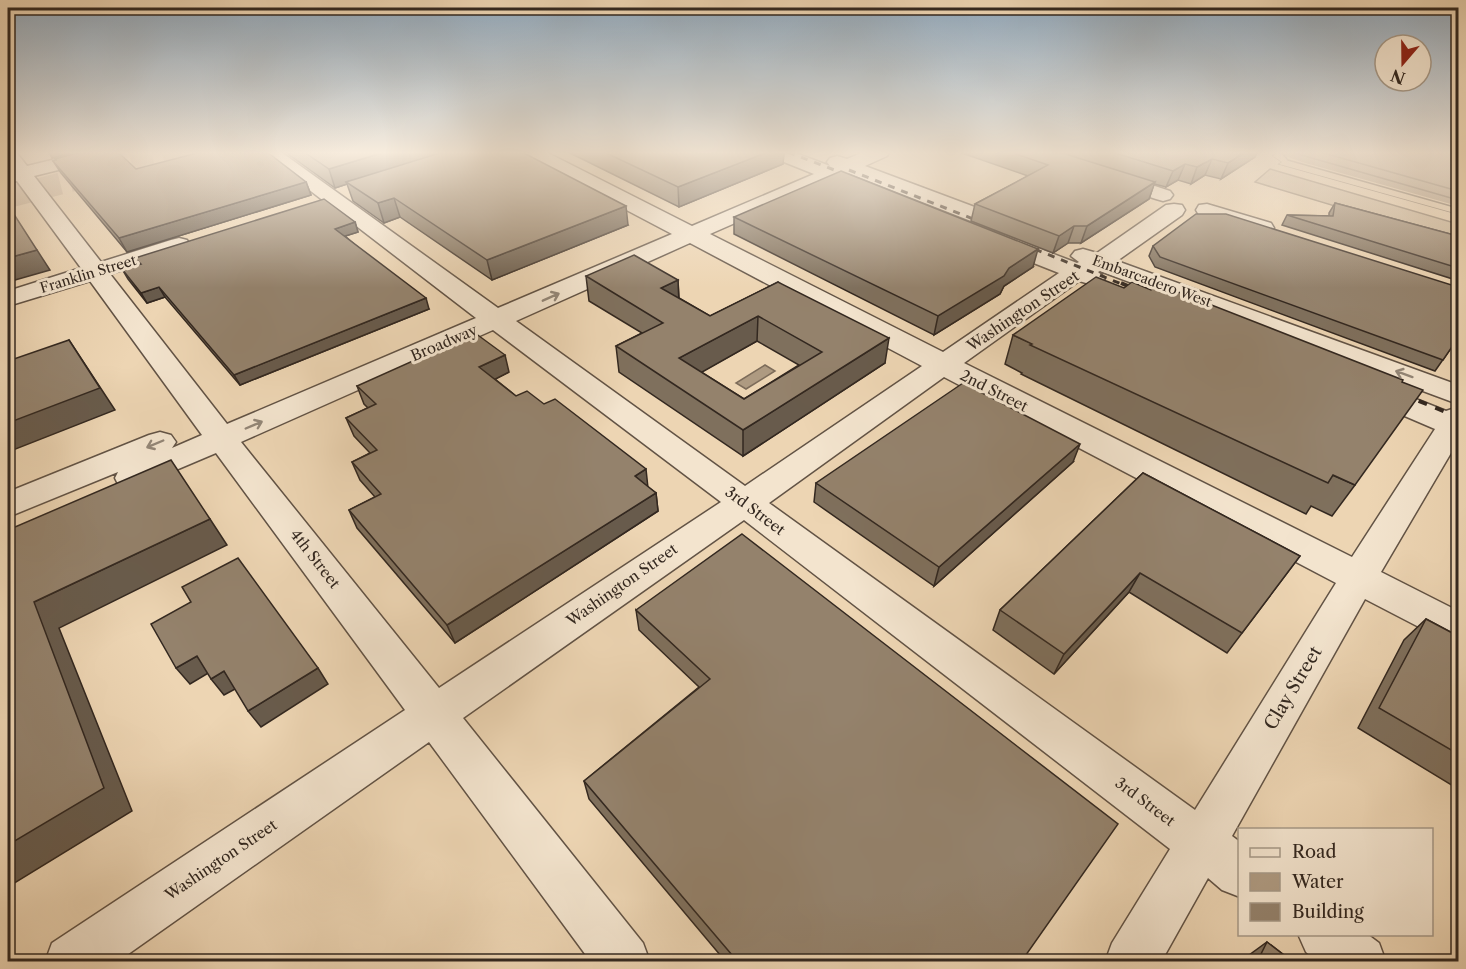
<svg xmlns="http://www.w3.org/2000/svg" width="1466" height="969" font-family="'Libre Caslon Text',serif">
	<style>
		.green { fill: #cdb89a; stroke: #80705d; stroke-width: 1.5 }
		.water { fill: #ae9a81; stroke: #7d6c5a; stroke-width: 1.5 }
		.pier { fill: #edd5b3 }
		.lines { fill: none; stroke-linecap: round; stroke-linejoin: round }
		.shore { stroke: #706150; stroke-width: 1.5 }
		.major-tunnel { stroke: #c8b296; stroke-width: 22; stroke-dasharray: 22 10; stroke-linecap: butt }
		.minor-casing { stroke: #625345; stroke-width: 3 }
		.minor { fill: #f3e4ce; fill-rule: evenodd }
		.rail-far1 { stroke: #332820; stroke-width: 3; stroke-dasharray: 7 7; stroke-linecap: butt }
		.rail { stroke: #332820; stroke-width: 4; stroke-dasharray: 9 9; stroke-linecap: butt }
		.wall { fill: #7f705d; stroke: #332820; stroke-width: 1.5; fill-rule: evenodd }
		.shaded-wall { fill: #685b4c; stroke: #332820; stroke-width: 1.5 }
		.building { fill: #94826c; stroke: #332820; stroke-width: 1.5; fill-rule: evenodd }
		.oneway { stroke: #938677 }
		.labels { text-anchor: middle; stroke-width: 6; stroke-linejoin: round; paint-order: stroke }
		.far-street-label { font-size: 14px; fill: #332820; stroke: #f3e4ce }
		.street-label { font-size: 15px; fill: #332820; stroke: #f3e4ce }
		.near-street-label { font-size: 18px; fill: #332820; stroke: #f3e4ce }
	</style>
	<rect width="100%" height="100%" fill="#edd5b3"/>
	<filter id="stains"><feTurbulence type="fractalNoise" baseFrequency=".00333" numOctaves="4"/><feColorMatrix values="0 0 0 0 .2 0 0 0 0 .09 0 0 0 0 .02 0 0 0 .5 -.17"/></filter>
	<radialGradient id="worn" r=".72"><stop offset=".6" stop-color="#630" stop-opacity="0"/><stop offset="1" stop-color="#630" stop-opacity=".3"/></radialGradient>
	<path class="green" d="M1270,169L1458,224V243L1255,182Z"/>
	<g class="water">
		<path d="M1278,152H1458V214L1279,164L1282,162L1273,156Z"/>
		<path d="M765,365L775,371L746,389L736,383Z"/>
	</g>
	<path class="pier" d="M1277,153L1302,162L1458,206V214L1279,164L1282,162L1273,156Z"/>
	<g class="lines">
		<g class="shore">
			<path d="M1281,152L1288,160L1458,208"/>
			<path d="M1291,152L1458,200"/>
			<path d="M1320,152L1458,191"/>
		</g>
		<path class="major-tunnel" d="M8,197L184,152"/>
		<defs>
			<g id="minor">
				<path d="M8,152H16L27,166L85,152H117L115,156L34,176L101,262L171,240L179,238L187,240L190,245L187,250L110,274L227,424L476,318L260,152H281L498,308L672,234L524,156L522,152H546L692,226L814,174L769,156L767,152H793L830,166L827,162L830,158L837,156L847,159L864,152H889L887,156L865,166L1023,225L1026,230L1023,235L1015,237L1007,235L848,173L855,179L852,183L845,185L831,181L710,234L943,352L1059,273L988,245L985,240L988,235L996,233L1004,235L1077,263L1079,262L1071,256L1075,251L1083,249L1097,253L1166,205L1174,204L1182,205L1185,210L1182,215L1117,261L1458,385V404L1100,271L1098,272L1105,278L1102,283L1093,285L1079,281L964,363L1352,557L1435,429L1358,396L1354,390L1358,384L1368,381L1378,384L1446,411L1458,407V441L1381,572L1458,611V645L1444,640L1365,599L1232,836L1240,842V897L1222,890L1208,878L1161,962H1105L1112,943L1170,849L744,520L463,718L643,943L650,962H591L429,742L117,962H45L52,943L405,710L216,453L131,489L119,486L115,478L118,472L8,517V492L149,435L160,432L171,435L176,442L172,448L202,435L90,281L8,306V291L81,268L17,181L8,183V171H10L8,168ZM690,243L922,366L745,486L516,321ZM493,330L721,502L439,688L241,442ZM944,377L1336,583L1195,810L769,503Z"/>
				<path d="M1023,152H1051L1170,191L1173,195L1170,199L1163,201L1156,199L1025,156Z"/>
				<path d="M1207,204L1271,223L1274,228L1271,233L1263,235L1199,215L1196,210L1199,205Z"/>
				<path d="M1298,934H1367L1379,943L1386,962H1317L1306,952Z"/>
			</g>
		</defs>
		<use href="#minor" class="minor-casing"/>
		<use href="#minor" class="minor"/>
		<g class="rail-far1">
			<path d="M788,152L855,178"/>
			<path d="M849,170L986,224"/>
			<path d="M1022,244L1124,285"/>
		</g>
		<g class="rail">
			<path d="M1121,283L1142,292"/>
			<path d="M1402,394L1458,417"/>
		</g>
	</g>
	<g class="wall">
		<path d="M287,152H522L628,225L492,280L400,217L384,223L353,201L347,184L335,188L288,154Z"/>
		<path d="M568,152H784L783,164L679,207Z"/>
		<path d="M959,152H1257L1255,157L1221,179L1205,175L1191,184L1178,180L1166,187L1154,184L1149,199L1081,243H1068L1053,253L971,221L975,204L1028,176Z"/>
		<path d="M53,161L136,169L306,182L311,195L127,252L61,173Z"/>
		<path d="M1335,203L1458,236V277L1456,280L1282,225L1287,215L1329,216V213Z"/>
		<path d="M734,217L1033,267L1004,286L1000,294L934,335L734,234Z"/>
		<path d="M355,222L358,232L345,236L429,309L240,385L165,297L147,303L128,279L122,269L139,264L135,258Z"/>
		<path d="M1153,246L1455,297L1458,338L1435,371L1155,267L1149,256Z"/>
		<path d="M586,276L678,280L679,298L710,316L778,282L885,363L743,456L619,372L616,346L642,333L589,301ZM757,341L799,365L744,399L701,372Z"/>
		<path d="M1013,335L1355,485L1332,516L1311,506L1306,514L1021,374L1022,373L1005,364Z"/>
		<path d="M509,372L495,379L516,396L656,493L658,511L455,643L357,528L349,510L375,497L360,480L352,462L370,453L354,436L346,418L368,408L364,404L357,386Z"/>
		<path d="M1073,462L934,586L814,502L816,483Z"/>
		<path d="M1143,473L1300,556L1227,653L1129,592L1054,674L993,630L1000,610Z"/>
		<path d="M636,610L1021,962H726L589,799L584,781L699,687L639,630Z"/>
		<path d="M1426,619L1458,636V789L1358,728L1404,640Z"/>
		<path d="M1267,942L1293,962H1243L1245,958Z"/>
	</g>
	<g class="shaded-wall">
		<path d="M49,152H75L52,158Z"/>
		<path d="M385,152H451L346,182L347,184L335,188L329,169Z"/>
		<path d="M768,152H784L783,164L679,207L678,187Z"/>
		<path d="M1245,152H1257L1255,157L1221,179L1228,163Z"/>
		<path d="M1212,159L1205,175L1191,184L1197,167Z"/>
		<path d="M1185,164L1178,180L1166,187L1173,171Z"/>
		<path d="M306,182L311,195L127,252L119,238Z"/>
		<path d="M1155,182L1149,199L1081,243L1087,226Z"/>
		<path d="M394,198L400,217L384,223L378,203Z"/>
		<path d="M626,206L628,225L492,280L487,260Z"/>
		<path d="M355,222L358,232L339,238L335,229Z"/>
		<path d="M1074,226L1068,243L1053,253L1059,236Z"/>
		<path d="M1038,249L1033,267L1004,286L1000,294L934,335L938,316L1009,268Z"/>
		<path d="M37,250L50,270L8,282V258Z"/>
		<path d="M678,280L679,304L661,288Z"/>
		<path d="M159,287L165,297L147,303L141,293Z"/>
		<path d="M426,298L429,309L240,385L234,375Z"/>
		<path d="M758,316L757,341L681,384L679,358Z"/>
		<path d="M889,338L885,363L743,456V430Z"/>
		<path d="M69,340L115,410L8,452V423Z"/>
		<path d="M505,355L509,372L484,385L479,367Z"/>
		<path d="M1080,444L1073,462L934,586L939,567Z"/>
		<path d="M646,469L648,488L635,476Z"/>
		<path d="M656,493L658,511L455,643L447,625Z"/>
		<path d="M210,519L227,545L59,628L132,811L8,887V845L34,602Z"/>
		<path d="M1140,573L1129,592L1054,674L1064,654Z"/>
		<path d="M197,656L210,672L190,684L176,668Z"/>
		<path d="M318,668L328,684L261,727L248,711Z"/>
		<path d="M224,671L237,688L224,695L211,679Z"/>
	</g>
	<g class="building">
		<path d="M80,152H118L136,169L201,152H267L306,182L119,238L53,161L56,160L55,159Z"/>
		<path d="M304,152H385L329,169Z"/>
		<path d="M443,152H522L626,206L487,260L394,198L378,203L346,182Z"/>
		<path d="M604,152H768L678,187Z"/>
		<path d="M1010,152H1059L1155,182L1087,226H1074L1059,236L975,204L1048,165Z"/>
		<path d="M1112,152H1245L1228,163L1212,159L1197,167L1185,164L1173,171Z"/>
		<path d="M841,171L1038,249L1009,268L1004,276L938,316L734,217Z"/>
		<path d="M324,199L355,222L335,229L426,298L234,375L159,287L141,293L122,269L141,264L135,258Z"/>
		<path d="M1335,203L1458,236V268L1287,215L1333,216Z"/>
		<path d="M8,205L37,250L8,258Z"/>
		<path d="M1196,214H1226L1458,287V292L1455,297L1458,299V338L1443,360L1160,257L1153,246Z"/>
		<path d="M634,255L678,280L661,288L710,316L778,282L889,338L743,430L616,346L663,323L586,276ZM758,316L822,352L744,399L679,358Z"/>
		<path d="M1096,277L1124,288L1132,282L1151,290L1158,284L1403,380L1402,382L1423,390L1355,485L1333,475L1328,483L1030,345L1032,344L1013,335Z"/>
		<path d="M475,333L505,355L479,367L516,396L527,391L544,404L555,399L646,469L635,476L656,493L447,625L349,510L381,494L352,462L377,450L346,418L376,404L357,386Z"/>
		<path d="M69,340L100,388L8,423V361Z"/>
		<path d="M963,383L1080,444L939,567L816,483Z"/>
		<path d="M171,460L210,519L34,602L104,788L8,845V530Z"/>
		<path d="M1143,473L1300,556L1242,633L1140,573L1064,654L1000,610Z"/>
		<path d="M742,534L1118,824L1021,962H738L584,781L710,679L636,610Z"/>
		<path d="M238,558L318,668L248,711L224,671L211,679L197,656L176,668L151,624L191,602L182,587Z"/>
		<path d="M1426,619L1458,636V754L1379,708Z"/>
		<path d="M1267,942L1293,962H1257Z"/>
	</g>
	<defs><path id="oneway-shaft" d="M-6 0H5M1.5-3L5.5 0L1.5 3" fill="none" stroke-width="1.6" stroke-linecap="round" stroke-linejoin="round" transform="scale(1.5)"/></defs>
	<g class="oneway">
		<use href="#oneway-shaft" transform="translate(551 297) rotate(-24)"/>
		<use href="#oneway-shaft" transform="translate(1404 374) rotate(-160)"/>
		<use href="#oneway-shaft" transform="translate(254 425) rotate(-23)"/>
		<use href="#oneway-shaft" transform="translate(155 444) rotate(157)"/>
	</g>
	<linearGradient id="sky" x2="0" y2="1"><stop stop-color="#91aabf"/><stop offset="0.53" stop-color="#f7ecdd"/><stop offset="1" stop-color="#f7ecdd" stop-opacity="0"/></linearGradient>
	<rect width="1466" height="288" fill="url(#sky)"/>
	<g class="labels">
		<g class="far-street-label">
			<text transform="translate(88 274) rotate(-17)" y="5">Franklin Street</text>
			<text transform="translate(1152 281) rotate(20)" y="5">Embarcadero West</text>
		</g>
		<g class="street-label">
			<text transform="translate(1023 311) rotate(-34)" y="5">Washington Street</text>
			<text transform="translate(444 343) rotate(-23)" y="5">Broadway</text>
			<text transform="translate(994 391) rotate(27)" y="5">2nd Street</text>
			<text transform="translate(755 511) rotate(37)" y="5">3rd Street</text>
			<text transform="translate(315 559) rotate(52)" y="5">4th Street</text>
			<text transform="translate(622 585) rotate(-35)" y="5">Washington Street</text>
			<text transform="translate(1145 802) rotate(37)" y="5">3rd Street</text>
			<text transform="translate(221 860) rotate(-34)" y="5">Washington Street</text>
		</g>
		<g class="near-street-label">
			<text transform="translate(1293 688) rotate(-59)" y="6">Clay Street</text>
		</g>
	</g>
	<rect width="1466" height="969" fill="none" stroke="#edd5b3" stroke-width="30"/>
	<rect x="9" y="9" width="1448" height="951" fill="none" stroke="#332820" stroke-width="3"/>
	<rect x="15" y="15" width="1436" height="939" fill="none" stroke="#332820" stroke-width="1.5"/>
	<rect x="1238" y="828" width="195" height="108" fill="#f3e4ce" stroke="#a69988" stroke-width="1.5"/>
	<rect x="1250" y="848" width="30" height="9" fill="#f3e4ce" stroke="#a69988" stroke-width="1.5"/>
	<text x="1292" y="858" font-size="18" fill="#332820">Road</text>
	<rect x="1250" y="873" width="30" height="18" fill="#ae9a81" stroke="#a69988" stroke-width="1.5"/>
	<text x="1292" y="888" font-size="18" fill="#332820">Water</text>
	<rect x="1250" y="903" width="30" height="18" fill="#94826c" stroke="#a69988" stroke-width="1.5"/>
	<text x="1292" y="918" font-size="18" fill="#332820">Building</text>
	<g transform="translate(1403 63) rotate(200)"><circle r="28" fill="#f3e4ce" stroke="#a69988" stroke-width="1.5"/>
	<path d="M0-4.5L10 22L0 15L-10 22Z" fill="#8f2418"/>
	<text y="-9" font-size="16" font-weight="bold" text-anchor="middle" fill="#332820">N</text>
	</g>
	<rect width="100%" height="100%" filter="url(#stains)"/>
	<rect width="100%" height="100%" fill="url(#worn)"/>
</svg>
